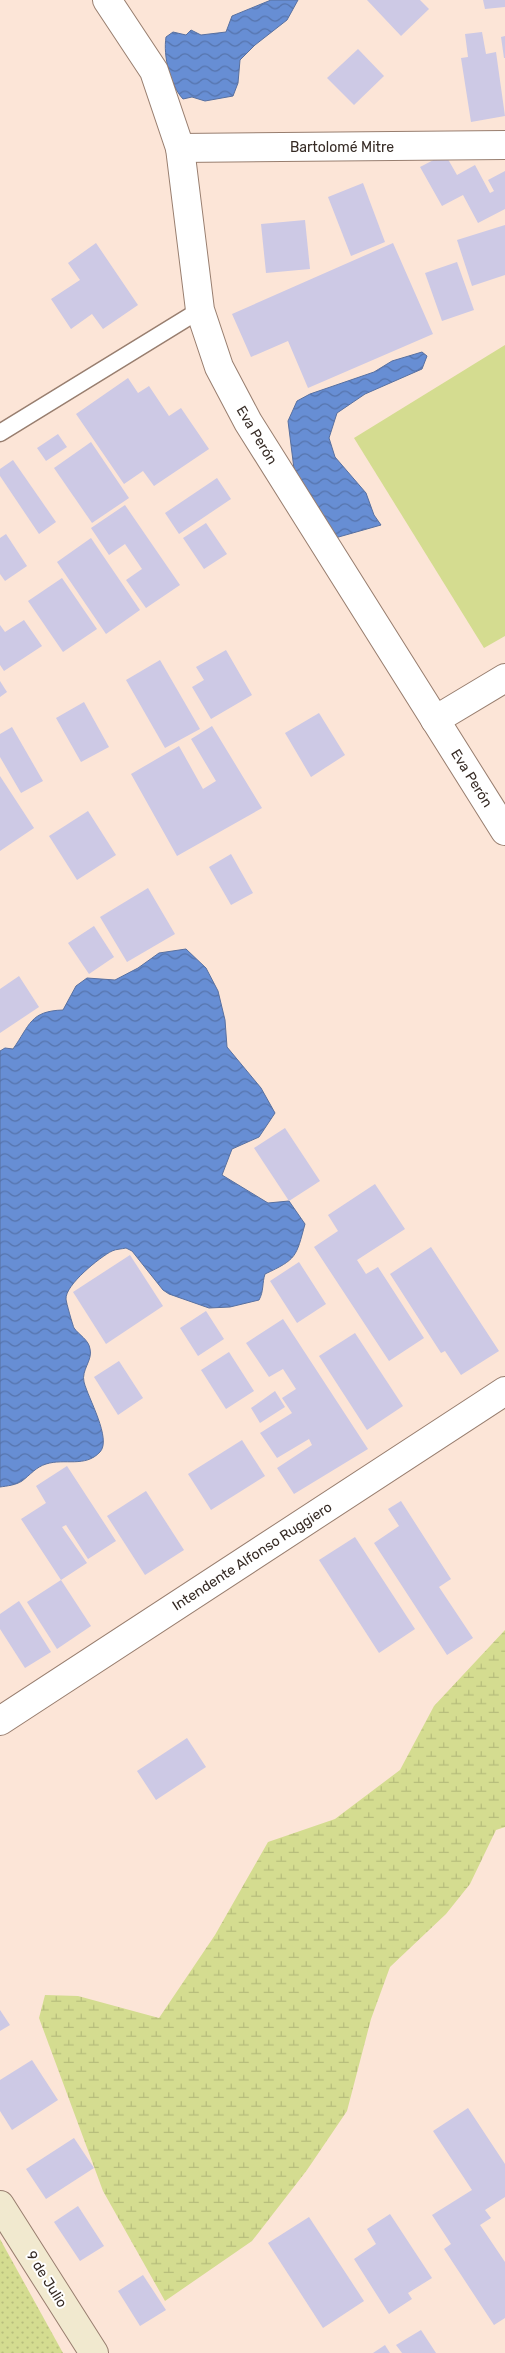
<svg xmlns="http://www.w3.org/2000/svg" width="505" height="2353" font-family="Rubik,sans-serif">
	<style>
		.grass { fill: url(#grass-dots) }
		.wetland { fill: url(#wetland-marsh) }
		.pitch { fill: #d4dc90 }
		.water { fill: url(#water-waves); stroke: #5870a0 }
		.building { fill: #cdc9e5 }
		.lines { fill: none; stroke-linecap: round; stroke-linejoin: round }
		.service-casing { stroke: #987e6f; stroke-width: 19 }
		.minor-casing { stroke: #987e6f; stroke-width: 30 }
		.secondary-casing { stroke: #987e6f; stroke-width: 30 }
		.service { stroke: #fff; stroke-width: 16 }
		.minor { stroke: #fff; stroke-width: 28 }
		.secondary { stroke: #f1e9cf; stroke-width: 28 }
		.labels { text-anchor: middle; stroke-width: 4; stroke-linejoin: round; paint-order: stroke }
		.street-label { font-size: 14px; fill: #362b25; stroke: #fff }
	</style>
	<defs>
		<pattern id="grass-dots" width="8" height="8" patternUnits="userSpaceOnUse" patternTransform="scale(1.25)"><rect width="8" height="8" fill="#d4dc90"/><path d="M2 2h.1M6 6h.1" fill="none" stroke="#b7bd7c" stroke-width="1.8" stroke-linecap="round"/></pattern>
		<pattern id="wetland-marsh" width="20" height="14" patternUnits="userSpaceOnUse" patternTransform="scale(1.25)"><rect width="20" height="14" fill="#d4dc90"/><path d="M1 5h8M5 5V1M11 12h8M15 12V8" fill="none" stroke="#b7bd7c"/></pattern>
		<pattern id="water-waves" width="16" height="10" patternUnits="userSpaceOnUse" patternTransform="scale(1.25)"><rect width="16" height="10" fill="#678ed4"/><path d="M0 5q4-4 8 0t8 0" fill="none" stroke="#5674ac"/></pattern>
	</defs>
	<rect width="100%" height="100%" fill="#fce5d7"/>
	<path class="grass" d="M0,2239L63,2353H0Z"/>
	<path class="wetland" d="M505,1630V1827L496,1830L470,1884L446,1914L390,1967L371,2019L347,2111L307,2170L252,2241L165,2301L103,2191L39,2018L45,1995L78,1996L159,2018L215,1935L268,1842L335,1819L400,1770L434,1706Z"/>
	<path class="pitch" d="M505,345V636L484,648L354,438Z"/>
	<g class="water">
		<path d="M271,0H298L287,20L255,45L240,60L238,83L233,96L205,101L192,97L183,99C170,85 163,56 166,37L173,32L186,35L191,30L201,35L226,32L232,16Z"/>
		<path d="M422,352L427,356L422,369L365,394L337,413L329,438L335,457L366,493L374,515L381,525L335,538L324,533L294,469L288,421L297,401L310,394L374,372L392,361Z"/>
		<path d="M186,949L206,968L218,991L225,1020L227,1047L261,1088L275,1113L259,1137L232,1149L222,1175L268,1203L289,1201L305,1224C296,1257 297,1259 265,1274C262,1283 264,1291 259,1300L230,1307L209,1308L169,1294L163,1290L132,1251L126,1248C122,1249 116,1249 112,1251C100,1257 65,1285 66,1299C66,1302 73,1326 74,1328C79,1335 89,1340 90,1349C93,1360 81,1370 84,1382C88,1398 112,1439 100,1452C85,1468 65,1458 46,1464C36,1467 30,1475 22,1481C16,1485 7,1486 0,1487V1051L5,1048L13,1049C30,1025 30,1011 63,1010L76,986L87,978L115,980L138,968L159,953Z"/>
	</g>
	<g class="building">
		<path d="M367,0H420L429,9L401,36Z"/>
		<path d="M483,0H505V7L485,9Z"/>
		<path d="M482,32L486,54L496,52L505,116L471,122L461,58L468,57L465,34Z"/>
		<path d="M505,36V58H504L501,37Z"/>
		<path d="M358,49L384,76L354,105L327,78Z"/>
		<path d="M445,154L457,175L475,165L490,193L494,191L488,180L505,171V209L478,223L463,195L442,206L420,167Z"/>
		<path d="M363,183L385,242L351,256L328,197Z"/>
		<path d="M305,220L310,269L266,273L261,224Z"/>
		<path d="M505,225V275L472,286L457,240Z"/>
		<path d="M96,243L138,305L103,329L92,314L71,329L51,299L80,280L68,263Z"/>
		<path d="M393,243L433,334L308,388L288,341L251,357L232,314Z"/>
		<path d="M457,262L474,310L442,321L425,273Z"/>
		<path d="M128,378L138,393L149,386L169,416L181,408L209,449L154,486L143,471L124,484L76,414Z"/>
		<path d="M58,434L67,447L46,461L37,448Z"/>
		<path d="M91,442L129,498L92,523L54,468Z"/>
		<path d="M13,460L56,522L39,534L0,476V469Z"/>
		<path d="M217,478L231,499L179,534L165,513Z"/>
		<path d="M125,505L180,585L146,608L126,580L142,569L125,544L109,555L91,528Z"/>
		<path d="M206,523L227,554L204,569L183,538Z"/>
		<path d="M6,534L27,566L5,581L0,574V538Z"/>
		<path d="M91,538L140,610L106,634L57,562Z"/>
		<path d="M62,578L97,629L63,652L28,601Z"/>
		<path d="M24,620L42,646L4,671L0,665V625L5,632Z"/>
		<path d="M226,650L252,695L211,719L192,687L204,680L196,667Z"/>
		<path d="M160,660L200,729L165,748L126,680Z"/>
		<path d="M0,681L7,692L0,697Z"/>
		<path d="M84,702L109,747L81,762L56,718Z"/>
		<path d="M319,713L345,755L311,777L285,733Z"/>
		<path d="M212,726L262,808L177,856L131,774L179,746L203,789L216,781L191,739Z"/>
		<path d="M12,727L43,781L21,793L0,757V734Z"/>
		<path d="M0,776L34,828L0,851Z"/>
		<path d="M88,811L116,855L77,880L49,836Z"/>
		<path d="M231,854L253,893L231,905L209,867Z"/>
		<path d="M148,888L175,934L127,962L100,917Z"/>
		<path d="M94,926L114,957L89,974L68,943Z"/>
		<path d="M19,976L39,1007L0,1033V989Z"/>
		<path d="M285,1128L320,1181L289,1201L254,1148Z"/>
		<path d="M375,1184L405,1229L357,1260L366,1274L378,1267L424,1338L389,1361L314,1247L338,1231L328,1215Z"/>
		<path d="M431,1247L499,1351L461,1375L445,1351L441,1353L390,1274Z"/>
		<path d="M130,1255L163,1306L106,1344L73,1292Z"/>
		<path d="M299,1262L326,1304L297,1323L270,1281Z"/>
		<path d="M206,1311L224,1339L198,1356L180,1328Z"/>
		<path d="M283,1319L368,1449L294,1494L277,1468L312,1445L309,1439L277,1458L260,1433L292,1413L282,1398L296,1389L283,1369L269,1377L246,1343Z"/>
		<path d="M355,1333L403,1406L367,1430L319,1356Z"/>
		<path d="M229,1352L254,1391L226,1409L201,1370Z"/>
		<path d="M119,1361L143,1398L118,1415L94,1377Z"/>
		<path d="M275,1391L285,1407L260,1423L251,1408Z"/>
		<path d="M242,1440L265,1476L211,1510L188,1474Z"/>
		<path d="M67,1466L116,1541L88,1559L66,1525L62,1527L87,1563L61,1580L21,1519L46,1503L36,1486Z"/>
		<path d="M146,1491L184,1550L145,1575L107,1516Z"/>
		<path d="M401,1501L451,1579L439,1587L473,1638L447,1655L374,1543L399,1526L388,1509Z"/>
		<path d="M355,1537L415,1629L379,1653L319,1560Z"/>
		<path d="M61,1580L91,1626L57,1649L27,1602Z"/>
		<path d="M19,1601L51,1652L25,1668L0,1629V1614Z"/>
		<path d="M187,1738L206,1767L156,1800L137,1771Z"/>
		<path d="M0,2010L10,2025L0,2031Z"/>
		<path d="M32,2060L58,2100L12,2130L0,2111V2080Z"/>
		<path d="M468,2108L505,2164V2197L485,2210L491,2218L480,2225L505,2262V2318L494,2325L444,2249L451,2244L432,2215L472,2190L433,2131Z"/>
		<path d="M74,2138L94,2168L46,2199L26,2169Z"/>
		<path d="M78,2206L104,2246L80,2261L54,2222Z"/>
		<path d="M390,2214L432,2278L408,2293L412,2299L389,2314L354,2259L376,2244L367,2229Z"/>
		<path d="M309,2217L364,2301L323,2328L268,2243Z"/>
		<path d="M143,2275L166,2310L140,2326L118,2291Z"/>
		<path d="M421,2330L436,2353H402L396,2345Z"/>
		<path d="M385,2345L390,2353H373Z"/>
	</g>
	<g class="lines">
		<defs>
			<path id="service" d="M0,433L200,310"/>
			<g id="minor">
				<path d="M107,0L154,71L180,148L200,310L219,367L248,422L505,831"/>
				<path d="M180,148L505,145"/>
				<path d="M435,720L505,678"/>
				<path d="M0,1721L505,1391"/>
			</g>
			<path id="secondary" d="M0,2205L94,2353"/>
		</defs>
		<use href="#service" class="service-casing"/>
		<use href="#minor" class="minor-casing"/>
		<use href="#secondary" class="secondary-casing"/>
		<use href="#service" class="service"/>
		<use href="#minor" class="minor"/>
		<use href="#secondary" class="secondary"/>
	</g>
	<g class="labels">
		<g class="street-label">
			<text x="342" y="152">Bartolomé Mitre</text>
			<text transform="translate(257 435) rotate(59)" y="5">Eva Perón</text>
			<text transform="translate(472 778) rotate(58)" y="5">Eva Perón</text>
			<text transform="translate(252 1556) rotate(-33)" y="5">Intendente Alfonso Ruggiero</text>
			<text transform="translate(47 2279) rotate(58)" y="5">9 de Julio</text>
		</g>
	</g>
</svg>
